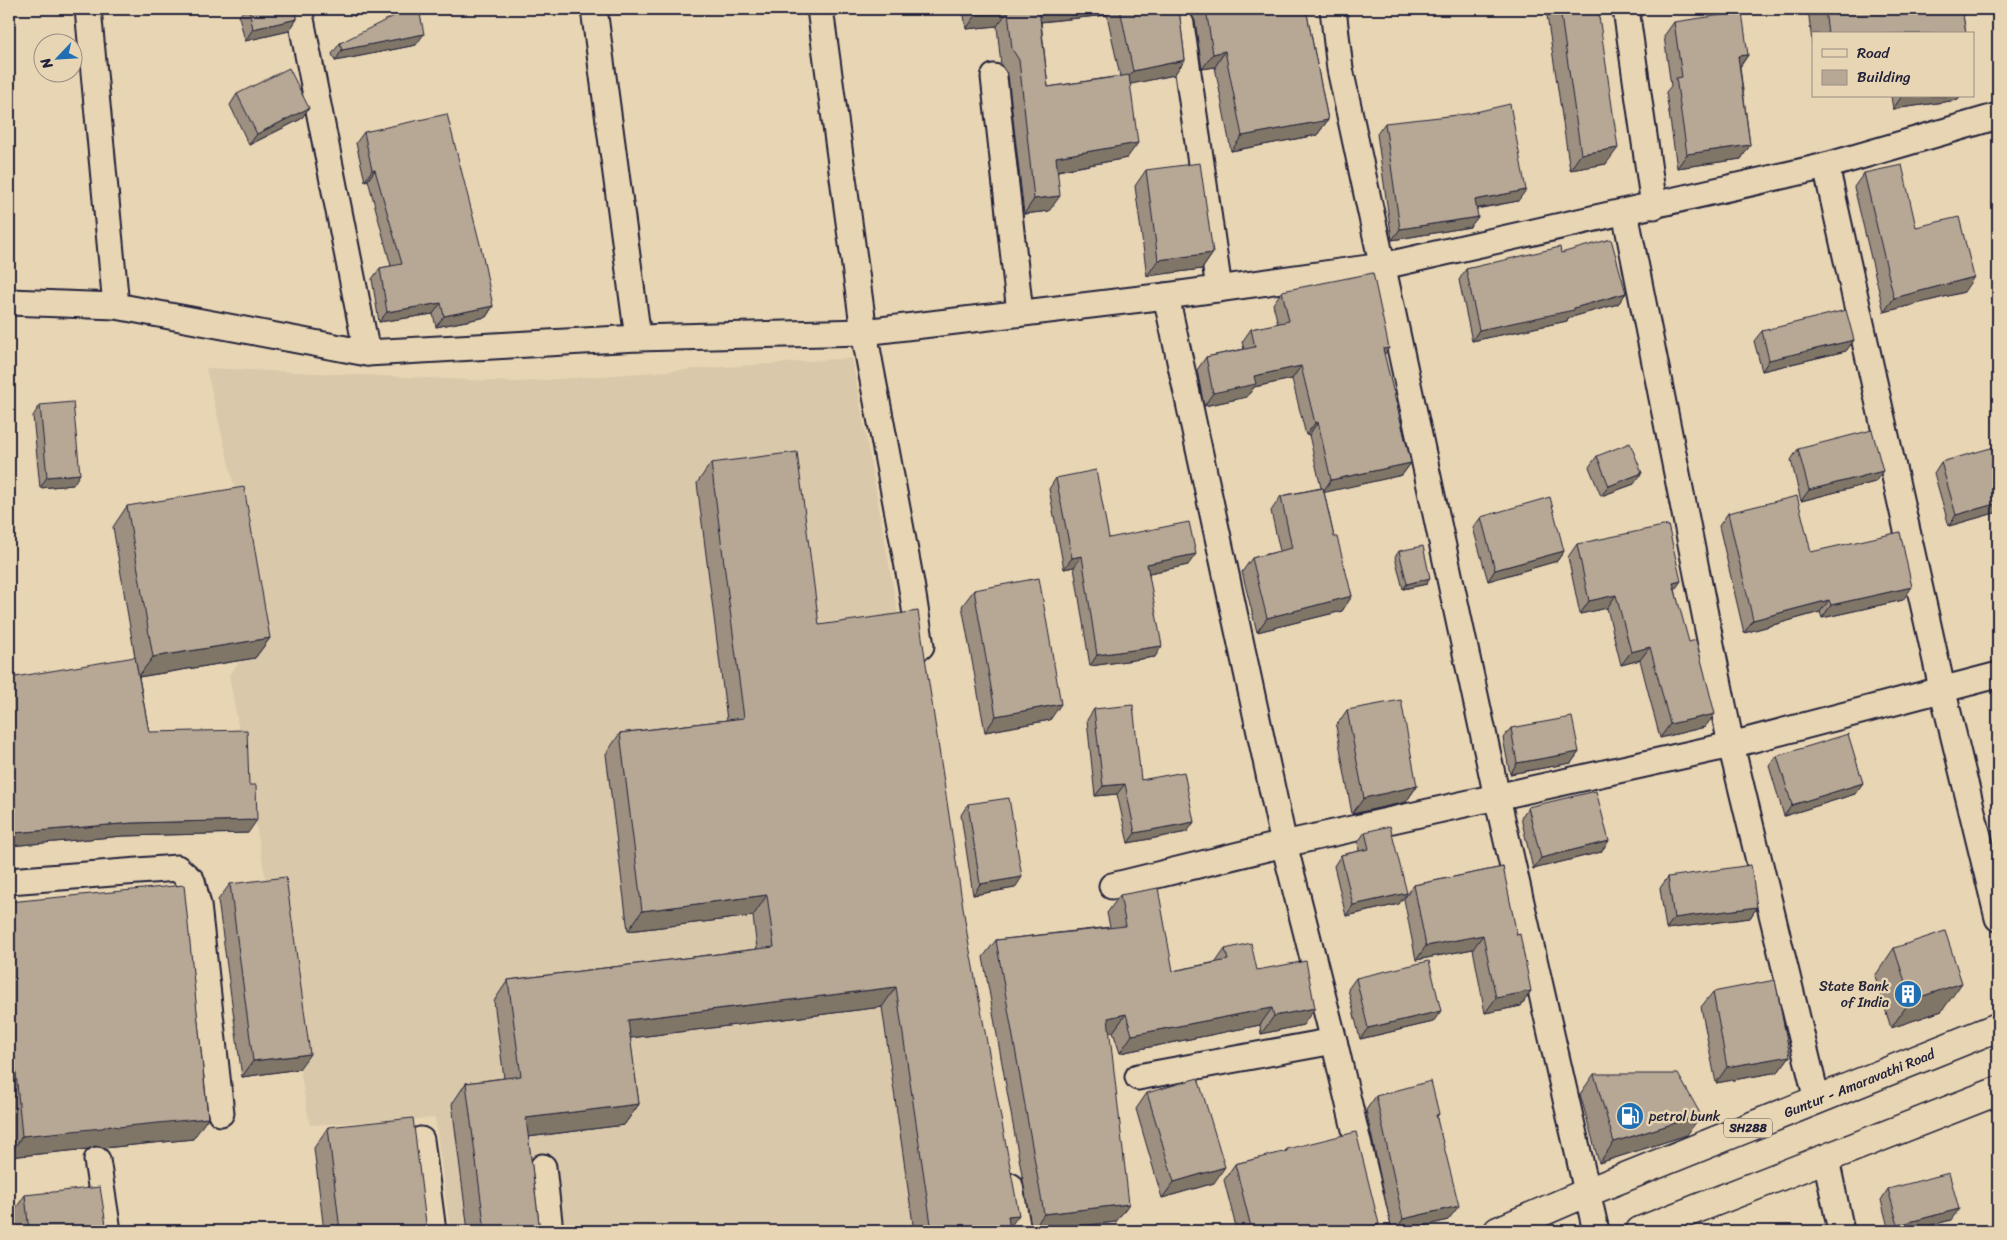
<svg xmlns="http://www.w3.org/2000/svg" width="2007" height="1240" font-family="Sriracha,sans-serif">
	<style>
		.built { fill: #d9c8aa }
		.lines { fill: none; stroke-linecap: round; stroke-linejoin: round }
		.minor-casing { stroke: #22223b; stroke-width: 29 }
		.primary-casing { stroke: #22223b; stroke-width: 31 }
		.minor { stroke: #e8d5b3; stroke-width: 25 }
		.primary { stroke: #e8d5b3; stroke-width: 28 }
		.wall { fill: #9d9080; stroke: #22223b; fill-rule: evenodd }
		.shaded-wall { fill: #807668; stroke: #22223b }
		.building { fill: #b7a895; stroke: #22223b }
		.labels { text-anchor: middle; stroke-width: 5; stroke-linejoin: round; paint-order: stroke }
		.shield { fill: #e8d5b3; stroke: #5d585f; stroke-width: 1 }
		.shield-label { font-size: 12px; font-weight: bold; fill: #22223b }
		.poi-label { font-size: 14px; fill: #22223b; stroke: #e8d5b3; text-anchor: end }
		.street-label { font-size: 14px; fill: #22223b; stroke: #e8d5b3 }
	</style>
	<rect width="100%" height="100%" fill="#e8d5b3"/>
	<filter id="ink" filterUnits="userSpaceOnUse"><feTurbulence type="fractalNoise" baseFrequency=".02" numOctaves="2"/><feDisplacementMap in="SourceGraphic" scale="10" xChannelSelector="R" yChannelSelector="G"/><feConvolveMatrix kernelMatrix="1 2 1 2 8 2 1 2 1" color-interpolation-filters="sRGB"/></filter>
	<g filter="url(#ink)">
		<path class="built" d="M852,358L921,742L993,1231H450L435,1118L310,1125L229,675L268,627L206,368L517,382Z"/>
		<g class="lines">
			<defs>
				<g id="minor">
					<path d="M88,9L116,306"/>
					<path d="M299,9L367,353"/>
					<path d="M594,9L638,338"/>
					<path d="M820,9L864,332L911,583L921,646"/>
					<path d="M1333,9L1340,69L1497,797L1596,1231"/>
					<path d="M1626,9L1654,206"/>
					<path d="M1181,24L1219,289"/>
					<path d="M994,77L1020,313"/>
					<path d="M1826,166L1942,688L1998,918"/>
					<path d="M1625,212L1731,745L1817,1100"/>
					<path d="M1166,296L1284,844L1334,1041L1379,1231"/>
					<path d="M9,302L116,306L367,353L638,338L864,332L1166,296L1383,266L1826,166L1998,116"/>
					<path d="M9,881L177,868L192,881L198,905L221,1113"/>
					<path d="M1112,886L1284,844L1731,745L1998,675"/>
					<path d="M1138,1077L1334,1041"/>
					<path d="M421,1140L433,1231"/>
					<path d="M1826,1159L1841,1231"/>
					<path d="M97,1160L108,1231"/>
					<path d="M543,1167L550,1231"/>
					<path d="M1010,1186L1018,1231"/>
				</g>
				<g id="primary">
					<path d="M1498,1231L1588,1192L1998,1027"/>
					<path d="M1640,1231L1998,1091"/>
				</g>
			</defs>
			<use href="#minor" class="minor-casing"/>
			<use href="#primary" class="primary-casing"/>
			<use href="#minor" class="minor"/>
			<use href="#primary" class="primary"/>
		</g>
		<g class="wall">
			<path d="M245,9H296L297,19L289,31L245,41L239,16Z"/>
			<path d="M352,9H384L353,16Z"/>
			<path d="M963,9H1306L1328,120L1317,135L1231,151L1215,67L1202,69L1195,21L1192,15L1186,11H1179L1185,60L1174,75L1130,84L1127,158L1058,171L1049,211L1024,214L1008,75L1001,65L997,26L966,29ZM1107,15L1120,76L1048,87L1041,22Z"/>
			<path d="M1546,9H1598L1606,164L1570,170Z"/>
			<path d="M1808,9H1962L1966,34H1813V50Z"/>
			<path d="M1674,22L1748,55L1740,67L1750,145L1741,159L1677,168L1666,92L1671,86L1664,36Z"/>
			<path d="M340,43L416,45L335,61L332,54Z"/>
			<path d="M237,94L309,108L301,119L249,145L230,105Z"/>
			<path d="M1891,96H1961L1958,100L1893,109Z"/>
			<path d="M1385,123L1518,201L1477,209L1470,227L1392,240L1377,134Z"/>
			<path d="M364,132L493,306L486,317L436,327L433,314L379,322L372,279L380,268L391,266L368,180L365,181L356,143Z"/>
			<path d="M1146,170L1213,253L1202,269L1147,276L1135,186Z"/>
			<path d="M1864,173L1916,227L1964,292L1884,312L1854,187Z"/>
			<path d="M1561,253L1626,293L1618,304L1568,318L1567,321L1472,341L1459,280L1466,269Z"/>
			<path d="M1282,291L1384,355L1411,463L1402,475L1324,492L1334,537L1352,596L1342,611L1257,632L1242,572L1252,558L1280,551L1271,511L1281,496L1321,488L1309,435H1306L1292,379L1254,387L1247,397L1204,406L1197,370L1206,357L1244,349L1242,342L1251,329L1278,324L1273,304Z"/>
			<path d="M1762,331L1854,340L1846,351L1762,371L1754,341Z"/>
			<path d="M40,405L73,485L40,488L33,416Z"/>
			<path d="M1798,449L1875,482L1801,501L1791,460Z"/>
			<path d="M1597,456L1634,484L1601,496L1589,467Z"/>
			<path d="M1941,462L1998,512L1949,526L1934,473Z"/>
			<path d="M711,463L819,625L1010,1231H914L882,1007L630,1038L639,1104L624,1125L528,1137L540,1231H468L452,1104L466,1083L504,1078L494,1001L508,980L757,949L753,916L628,931L606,754L620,733L727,720L697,483Z"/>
			<path d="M1056,478L1109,538L1188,565L1149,573L1155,657L1090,666L1074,567L1064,569L1049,489Z"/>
			<path d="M127,506L270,638L255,658L139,677L149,732L248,833L123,836L9,846V678L136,663L113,527Z"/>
			<path d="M1728,513L1811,552L1903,600L1822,618L1820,612L1744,633L1719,526Z"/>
			<path d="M1481,517L1564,551L1557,561L1488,581L1473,528Z"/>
			<path d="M1577,544L1675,589L1705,727L1660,738L1640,660L1621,665L1607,608L1580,614L1568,557Z"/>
			<path d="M1399,551L1427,584L1403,589L1395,557Z"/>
			<path d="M974,590L1050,720L985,732L962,606Z"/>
			<path d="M1094,709L1141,780L1194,822L1187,832L1128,843L1117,794L1095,796L1087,720Z"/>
			<path d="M1347,710L1417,786L1406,802L1352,814L1336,726Z"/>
			<path d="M1511,728L1579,752L1571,763L1510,774L1503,738Z"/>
			<path d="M1777,756L1855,794L1784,816L1769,766Z"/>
			<path d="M968,804L1015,888L973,895L961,815Z"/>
			<path d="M1528,807L1601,852L1533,869L1521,818Z"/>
			<path d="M1365,832L1399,904L1346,916L1334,866L1341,855L1359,851L1358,842Z"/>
			<path d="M1503,867L1521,1006L1485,1013L1473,949L1416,960L1404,899L1414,885Z"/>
			<path d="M1668,877L1757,907L1750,918L1666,929L1660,888Z"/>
			<path d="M230,884L299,1069L242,1077L218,900Z"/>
			<path d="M1120,895L1173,971L1216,962L1225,949L1257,970L1303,1025L1261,1034L1260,1025L1120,1053L1113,1032L1109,1033L1116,1222L1038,1231H1032L983,957L996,940L1110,927L1107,913Z"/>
			<path d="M9,902L193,1139L104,1148L95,1146L88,1149L9,1157Z"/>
			<path d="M1894,948L1942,1011L1891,1028L1875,976Z"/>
			<path d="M1356,978L1433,1022L1360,1039L1348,989Z"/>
			<path d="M1713,992L1790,1056L1778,1072L1716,1083L1701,1007Z"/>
			<path d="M1594,1074L1687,1135L1599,1163L1580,1094Z"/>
			<path d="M1147,1093L1214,1183L1162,1198L1136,1109Z"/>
			<path d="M1376,1096L1439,1114L1437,1117L1448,1220L1404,1231H1392L1366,1110Z"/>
			<path d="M328,1127L427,1231H324L314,1148Z"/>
			<path d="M1287,1149L1374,1231H1237L1224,1180L1235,1164L1284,1152Z"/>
			<path d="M1888,1189L1951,1220L1908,1231H1889L1881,1200Z"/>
			<path d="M25,1195L107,1231H16L14,1211Z"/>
		</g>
		<g class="shaded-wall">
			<path d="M358,9H384L353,16Z"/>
			<path d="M1038,9H1111L1107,15L1028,23Z"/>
			<path d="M1175,9H1187L1186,11L1173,12Z"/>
			<path d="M1008,11L997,26L966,29L977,14Z"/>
			<path d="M297,19L289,31L245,41L253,29Z"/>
			<path d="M424,34L416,45L335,61L342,50Z"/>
			<path d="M1225,51L1215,67L1202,69L1213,54Z"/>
			<path d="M1748,55L1738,69V56Z"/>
			<path d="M1185,60L1174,75L1122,86L1133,71Z"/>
			<path d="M1902,96H1961L1958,100L1893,109Z"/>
			<path d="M309,108L301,119L249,145L257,134Z"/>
			<path d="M1328,120L1317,135L1231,151L1242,136Z"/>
			<path d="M1138,143L1127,158L1045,173L1056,157Z"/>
			<path d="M1750,145L1741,159L1677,168L1687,154Z"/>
			<path d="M1618,148L1606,164L1570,170L1581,154Z"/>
			<path d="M372,170H375L368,180L365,181Z"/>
			<path d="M1526,190L1518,201L1468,210L1475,200Z"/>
			<path d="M1060,196L1049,211L1024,214L1034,199Z"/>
			<path d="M1478,217L1470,227L1392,240L1400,229Z"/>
			<path d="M1213,253L1202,269L1147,276L1158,260Z"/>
			<path d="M1974,277L1964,292L1884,312L1894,298Z"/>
			<path d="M1626,293L1618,304L1568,318L1567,321L1472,341L1479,330L1574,308Z"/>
			<path d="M441,303L433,314L379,322L387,312Z"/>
			<path d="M493,306L486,317L436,327L444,316Z"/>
			<path d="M1854,340L1846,351L1762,371L1769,360Z"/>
			<path d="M1389,348L1380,361L1383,349Z"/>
			<path d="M1301,366L1292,379L1254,387L1247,397L1204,406L1213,393L1254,376Z"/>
			<path d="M1318,422L1309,435H1306L1315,423Z"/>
			<path d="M1411,463L1402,475L1322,493L1331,480Z"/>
			<path d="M1883,471L1875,482L1801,501L1809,490Z"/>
			<path d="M1642,473L1634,484L1601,496L1609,486Z"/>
			<path d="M80,474L73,485L40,488L47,477Z"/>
			<path d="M1998,503V512L1949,526L1956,515Z"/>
			<path d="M1564,551L1557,561L1488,581L1495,570Z"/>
			<path d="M1196,554L1188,565L1140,575L1147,564Z"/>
			<path d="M1082,556L1074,567L1064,569L1072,558Z"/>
			<path d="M1430,578L1427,584L1403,589L1407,584Z"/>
			<path d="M1681,581L1672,594L1673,583Z"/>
			<path d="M1912,587L1903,600L1822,618L1831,605Z"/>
			<path d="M1616,595L1607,608L1580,614L1589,601Z"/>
			<path d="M1352,596L1342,611L1257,632L1267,618Z"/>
			<path d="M1829,600L1820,612L1744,633L1753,620Z"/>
			<path d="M270,638L255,658L138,677L153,657Z"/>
			<path d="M1162,646L1155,657L1090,666L1097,655Z"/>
			<path d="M1650,647L1640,660L1621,665L1631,652Z"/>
			<path d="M1061,704L1050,720L985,732L996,716Z"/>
			<path d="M1715,714L1705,727L1660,738L1670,724Z"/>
			<path d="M1579,752L1571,763L1510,774L1517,763Z"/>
			<path d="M1863,783L1855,794L1784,816L1792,805Z"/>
			<path d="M1125,784L1117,794L1095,796L1103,786Z"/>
			<path d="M1417,786L1406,802L1352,814L1364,798Z"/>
			<path d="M257,820L248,833L123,836L9,846V840L14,833L132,823Z"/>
			<path d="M1194,822L1187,832L1128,843L1135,833Z"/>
			<path d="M1609,841L1601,852L1533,869L1541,858Z"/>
			<path d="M1022,877L1015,888L973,895L980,884Z"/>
			<path d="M1407,893L1399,904L1346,916L1353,905Z"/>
			<path d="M767,895L753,916L628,931L642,911Z"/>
			<path d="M1757,907L1750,918L1666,929L1674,918Z"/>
			<path d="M1483,935L1473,949L1416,960L1426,946Z"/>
			<path d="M1962,983L1942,1011L1891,1028L1911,1000Z"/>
			<path d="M896,987L882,1007L614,1040L628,1020Z"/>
			<path d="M1531,991L1521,1006L1485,1013L1496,998Z"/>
			<path d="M1272,1008L1260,1025L1120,1053L1132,1035Z"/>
			<path d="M1315,1008L1303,1025L1261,1034L1274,1016Z"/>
			<path d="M1441,1011L1433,1022L1360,1039L1368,1028Z"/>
			<path d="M1126,1014L1113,1032L1095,1035L1108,1018Z"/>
			<path d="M310,1054L299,1069L242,1077L253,1061Z"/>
			<path d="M1790,1056L1778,1072L1716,1083L1727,1067Z"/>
			<path d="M639,1104L624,1125L511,1139L526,1118Z"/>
			<path d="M1701,1115L1687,1135L1599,1163L1614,1142Z"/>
			<path d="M208,1118L193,1139L104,1148L95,1146L88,1149L9,1157L22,1136L110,1125Z"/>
			<path d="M1225,1167L1214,1183L1162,1198L1174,1182Z"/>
			<path d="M1129,1204L1116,1222L1032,1231L1044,1214Z"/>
			<path d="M1459,1206L1448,1220L1404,1231H1395L1403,1219Z"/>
			<path d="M1959,1209L1951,1220L1908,1231H1894L1898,1225Z"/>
			<path d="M1019,1215L1007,1231L1008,1216Z"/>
			<path d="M1379,1224L1374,1231H1362L1364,1228Z"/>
		</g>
		<g class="building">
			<path d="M249,9H296L297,19L253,29Z"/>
			<path d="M408,9H419L424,34L342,50L340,43Z"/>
			<path d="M976,9H1039L1048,87L1129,75L1138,143L1056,157L1060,196L1034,199L1019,60L1012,49L1008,11L977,14Z"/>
			<path d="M1120,9H1179L1185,60L1133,71Z"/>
			<path d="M1206,9H1306L1328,120L1242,136L1225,51L1213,54Z"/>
			<path d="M1560,9H1598L1618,148L1581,154Z"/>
			<path d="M1825,9H1962L1966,34H1828Z"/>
			<path d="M1742,12L1748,55L1738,56L1750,145L1687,154L1676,78L1682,77L1674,22Z"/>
			<path d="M289,68L309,108L257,134L237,94Z"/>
			<path d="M1510,104L1526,190L1475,200L1478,217L1400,229L1385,123L1467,114Z"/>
			<path d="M447,114L482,252L493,306L444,316L441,303L387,312L380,268L402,264L375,170H372L364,132Z"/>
			<path d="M1200,163L1213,253L1158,260L1146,170Z"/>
			<path d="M1902,165L1916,227L1959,217L1974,277L1894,298L1864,173Z"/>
			<path d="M1611,239L1626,293L1574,308V310L1479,330L1466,269L1560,247L1561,253Z"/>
			<path d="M1373,273L1389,348L1383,349L1411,463L1331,480L1318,422L1315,423L1301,366L1254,376L1256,384L1213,393L1206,357L1255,347L1251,329L1289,321L1282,291Z"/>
			<path d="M1846,310L1854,340L1769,360L1762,331Z"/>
			<path d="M73,402L80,474L47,477L40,405Z"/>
			<path d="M1872,430L1883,471L1809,490L1798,449Z"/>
			<path d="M1630,443L1642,473L1609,486L1597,456Z"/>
			<path d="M1998,446V503L1956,515L1941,462Z"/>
			<path d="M797,452L819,625L918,611L968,940L1019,1215L1008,1216L1010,1231H932L896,987L628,1020L639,1104L526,1118L540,1231H485L466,1083L521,1076L508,980L774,947L767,895L642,911L620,733L744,718L711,463Z"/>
			<path d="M1096,470L1109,538L1189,522L1196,554L1147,564L1162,646L1097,655L1082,556L1072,558L1056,478Z"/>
			<path d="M244,487L270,638L153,657L127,506Z"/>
			<path d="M1323,488L1334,537H1337L1352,596L1267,618L1252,558L1292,548L1281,496Z"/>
			<path d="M1797,496L1811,552L1900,532L1912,587L1831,605L1829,600L1753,620L1728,513Z"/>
			<path d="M1550,497L1564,551L1495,570L1481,517Z"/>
			<path d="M1668,525L1681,581L1673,583L1689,642L1696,640L1715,714L1670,724L1650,647L1631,652L1616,595L1589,601L1577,544Z"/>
			<path d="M1423,546L1430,578L1407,584L1399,551Z"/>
			<path d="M1039,578L1061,704L996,716L974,590Z"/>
			<path d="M135,657L149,732L247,730L249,785H256L257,820L132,823L14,833L9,778V740H11L9,725V678Z"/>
			<path d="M1401,700L1417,786L1364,798L1347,710Z"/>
			<path d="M1133,705L1141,780L1184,772L1194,822L1135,833L1125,784L1103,786L1094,709Z"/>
			<path d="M1572,717L1579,752L1517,763L1511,728Z"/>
			<path d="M1848,734L1863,783L1792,805L1777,756Z"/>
			<path d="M1596,791L1609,841L1541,858L1528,807Z"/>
			<path d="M1009,798L1022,877L980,884L968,804Z"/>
			<path d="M1390,826L1407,893L1353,905L1341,855L1369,849L1365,832Z"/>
			<path d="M1751,865L1757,907L1674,918L1668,877Z"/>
			<path d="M1503,867L1517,935L1520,934L1531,991L1496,998L1483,935L1426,946L1414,885Z"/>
			<path d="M286,877L310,1054L253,1061L230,884Z"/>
			<path d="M184,885L208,1118L118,1127L110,1125L102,1128L22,1136L9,999V902Z"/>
			<path d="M1158,888L1173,971L1228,960L1225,949L1251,943L1257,970L1306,961L1315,1008L1274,1016L1272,1008L1132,1035L1126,1014L1108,1018L1129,1204L1044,1214L996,940L1126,926L1120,895Z"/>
			<path d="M1945,931L1962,983L1911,1000L1894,948Z"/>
			<path d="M1429,961L1441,1011L1368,1028L1356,978Z"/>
			<path d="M1775,980L1790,1056L1727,1067L1713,992Z"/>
			<path d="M1594,1074H1678L1701,1115L1614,1142Z"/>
			<path d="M1198,1078L1225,1167L1174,1182L1147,1093Z"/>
			<path d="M1431,1081L1439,1114L1436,1115L1459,1206L1403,1219L1376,1096Z"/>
			<path d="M413,1118L427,1231H340L328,1127Z"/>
			<path d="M1356,1132L1379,1224L1364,1228L1365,1231H1252L1235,1164L1287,1151V1149Z"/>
			<path d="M1949,1173L1959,1209L1898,1225L1888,1189Z"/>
			<path d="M100,1187L107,1231H29L25,1195Z"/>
		</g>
	</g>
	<defs>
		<symbol id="building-disc" viewBox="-11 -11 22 22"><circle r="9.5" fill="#1f6fb2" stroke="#e8d5b3"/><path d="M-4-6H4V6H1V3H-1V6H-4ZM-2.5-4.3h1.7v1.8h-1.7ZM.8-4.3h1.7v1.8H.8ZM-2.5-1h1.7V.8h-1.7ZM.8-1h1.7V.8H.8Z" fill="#fff"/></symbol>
		<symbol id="fuel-disc" viewBox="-11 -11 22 22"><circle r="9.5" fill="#1f6fb2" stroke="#e8d5b3"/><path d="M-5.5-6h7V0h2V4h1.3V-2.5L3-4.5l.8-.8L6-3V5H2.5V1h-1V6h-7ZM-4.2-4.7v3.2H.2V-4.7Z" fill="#fff"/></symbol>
	</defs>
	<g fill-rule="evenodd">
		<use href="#building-disc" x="1892" y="978" width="32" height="32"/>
		<use href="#fuel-disc" x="1614" y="1100" width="32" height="32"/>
	</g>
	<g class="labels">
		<rect class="shield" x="1724" y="1118.5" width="48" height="19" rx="4"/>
		<g class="shield-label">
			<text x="1748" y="1132">SH288</text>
		</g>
		<g class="poi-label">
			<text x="1889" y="991">State Bank<tspan x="1889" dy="16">of India</tspan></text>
			<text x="1649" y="1121" text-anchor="start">petrol bunk</text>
		</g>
		<g class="street-label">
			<text transform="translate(1859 1083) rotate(-22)" y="5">Guntur - Amaravathi Road</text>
		</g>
	</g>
	<rect width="2007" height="1240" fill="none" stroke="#e8d5b3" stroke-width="30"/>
	<rect x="15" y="15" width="1977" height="1210" fill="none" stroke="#22223b" stroke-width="2" filter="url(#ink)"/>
	<rect x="1812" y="32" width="162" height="65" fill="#e8d5b3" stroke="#998d83"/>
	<rect x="1822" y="49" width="25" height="8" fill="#e8d5b3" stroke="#998d83"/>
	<text x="1857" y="58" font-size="15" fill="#22223b">Road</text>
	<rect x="1822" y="70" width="25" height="15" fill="#b7a895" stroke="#998d83"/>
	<text x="1857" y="82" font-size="15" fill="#22223b">Building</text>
	<g transform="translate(58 58) rotate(245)"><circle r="24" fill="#e8d5b3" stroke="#998d83"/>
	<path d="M0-4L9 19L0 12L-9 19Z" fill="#1f6fb2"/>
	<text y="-8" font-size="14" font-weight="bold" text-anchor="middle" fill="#22223b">N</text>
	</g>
</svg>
